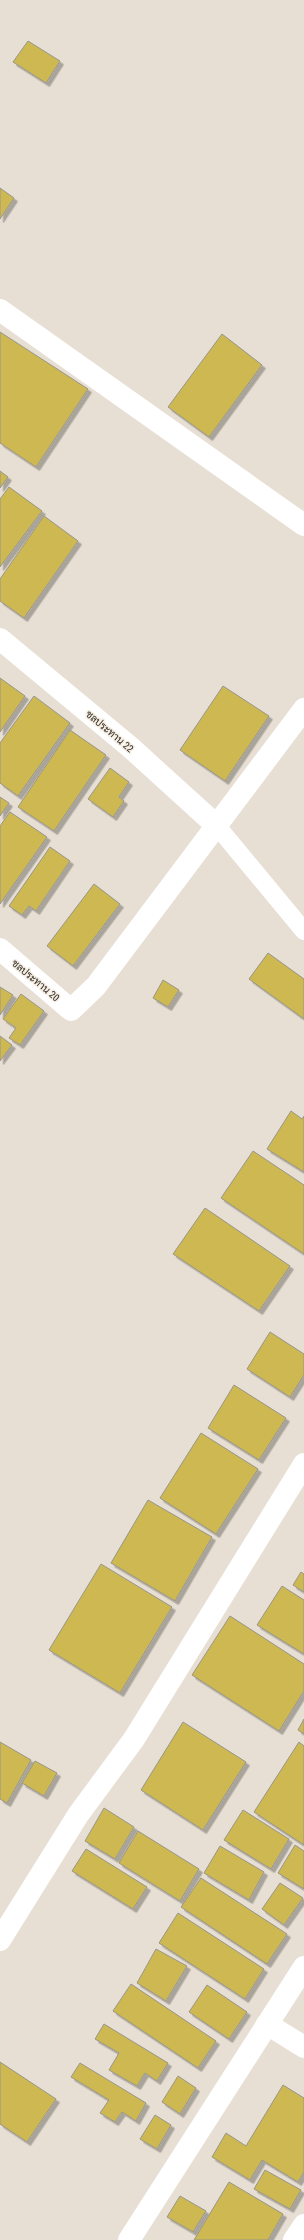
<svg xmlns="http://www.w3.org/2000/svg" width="304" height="2240" font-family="'Roboto Condensed',Sarabun,sans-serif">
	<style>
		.building { fill: #ceb851; stroke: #98968a; filter: url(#shadow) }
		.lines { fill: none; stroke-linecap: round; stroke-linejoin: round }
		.service { stroke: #fff; stroke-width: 18 }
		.minor { stroke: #fff; stroke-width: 22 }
		.labels { text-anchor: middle; stroke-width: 3; stroke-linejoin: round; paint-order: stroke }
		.street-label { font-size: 10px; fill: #221f1b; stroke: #f5ede1 }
	</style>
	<defs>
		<filter id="shadow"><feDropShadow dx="3.5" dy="3.5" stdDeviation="0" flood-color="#0004"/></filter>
	</defs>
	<rect width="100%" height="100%" fill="#e7dfd4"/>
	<g class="building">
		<path d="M28,41L60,61L46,83L13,62Z"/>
		<path d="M0,188L14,198L0,219Z"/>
		<path d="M0,332L88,389L36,467L0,443Z"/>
		<path d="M222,334L262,365L209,437L168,407Z"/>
		<path d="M0,471L8,477L0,488Z"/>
		<path d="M9,487L42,511L0,567V499Z"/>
		<path d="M44,516L78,541L24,618L0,601V579Z"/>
		<path d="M0,678L25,696L0,732Z"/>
		<path d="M223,686L269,716L225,781L180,750Z"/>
		<path d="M34,696L70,723L18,796L0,783V743Z"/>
		<path d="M70,730L106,755L54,831L18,807Z"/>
		<path d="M110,768L129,782L119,797L124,801L113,817L88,799Z"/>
		<path d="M0,797L9,803L0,816Z"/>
		<path d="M10,812L47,837L0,904V826Z"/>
		<path d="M50,847L70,861L36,911L29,906L22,915L9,906Z"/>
		<path d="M94,884L120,904L73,966L47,946Z"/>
		<path d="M268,953L304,979V1019L249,979Z"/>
		<path d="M163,980L179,990L168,1007L153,998Z"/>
		<path d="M0,987L13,995L0,1015Z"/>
		<path d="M21,994L44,1011L20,1045L9,1038L16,1028L3,1019Z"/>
		<path d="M0,1036L12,1045L0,1061Z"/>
		<path d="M291,1111L302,1119L304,1116V1172L267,1149Z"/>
		<path d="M253,1151L304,1185V1254L221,1198Z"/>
		<path d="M205,1208L290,1266L259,1311L173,1254Z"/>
		<path d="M270,1332L304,1354V1375L290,1397L247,1369Z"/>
		<path d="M234,1385L286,1418L259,1460L208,1428Z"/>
		<path d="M201,1433L258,1469L216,1534L160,1498Z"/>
		<path d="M148,1500L212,1537L175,1601L111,1563Z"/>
		<path d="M101,1564L172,1607L120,1693L49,1650Z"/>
		<path d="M301,1572L304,1574V1592L293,1585Z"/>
		<path d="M282,1586L304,1600V1654L257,1625Z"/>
		<path d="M230,1616L304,1664V1691L279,1731L192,1675Z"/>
		<path d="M304,1719V1734L298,1730Z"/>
		<path d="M183,1722L246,1762L203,1830L141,1790Z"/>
		<path d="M0,1742L31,1760L7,1803L0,1799Z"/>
		<path d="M299,1742L304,1746V1845L254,1812Z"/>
		<path d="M35,1761L57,1773L44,1796L22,1783Z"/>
		<path d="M104,1808L134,1827L115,1859L85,1841Z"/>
		<path d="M243,1810L289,1839L271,1869L224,1840Z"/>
		<path d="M138,1831L199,1869L180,1901L119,1863Z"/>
		<path d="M295,1845L304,1851V1889L278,1873Z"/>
		<path d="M220,1846L264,1872L249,1900L204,1873Z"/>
		<path d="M86,1849L147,1887L133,1909L72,1871Z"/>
		<path d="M201,1878L287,1934L267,1964L181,1907Z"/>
		<path d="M280,1883L303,1898L284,1925L262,1909Z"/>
		<path d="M178,1913L264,1969L245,1999L159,1943Z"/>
		<path d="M156,1949L187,1966L166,2001L137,1983Z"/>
		<path d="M131,1984L216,2041L198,2068L113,2011Z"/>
		<path d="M207,1985L247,2012L229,2039L189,2012Z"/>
		<path d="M104,2024L168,2063L157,2081L145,2073L137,2086L109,2070L119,2053L95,2039Z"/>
		<path d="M0,2062L56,2099L27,2142L0,2124Z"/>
		<path d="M80,2063L146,2103L136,2121L122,2112L115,2122L100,2113L109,2100L71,2077Z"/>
		<path d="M178,2076L196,2088L180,2114L162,2102Z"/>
		<path d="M283,2085L304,2098V2172L298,2182L262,2160L250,2180L212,2157L226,2133L246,2146Z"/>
		<path d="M155,2115L171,2125L157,2149L140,2139Z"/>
		<path d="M265,2170L301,2190L290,2209L254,2189Z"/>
		<path d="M229,2182L283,2214L268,2240H194Z"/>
		<path d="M180,2196L206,2211L193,2232L167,2217Z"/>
	</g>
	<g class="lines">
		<path class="service" d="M217,826L304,931"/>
		<g class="minor">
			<path d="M0,310L304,525"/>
			<path d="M0,639L130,747L217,826"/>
			<path d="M0,949L71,1010L96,986L304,709"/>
			<path d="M0,1940L78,1815L134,1739L304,1464"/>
			<path d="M267,2024L304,2047"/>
			<path d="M129,2240L304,1967"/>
			<path d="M294,2240L304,2225"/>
		</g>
	</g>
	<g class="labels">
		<g class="street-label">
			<text transform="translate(110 731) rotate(40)" y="4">ชลประทาน 22</text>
			<text transform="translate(36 980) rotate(40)" y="4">ชลประทาน 20</text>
		</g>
	</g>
</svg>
